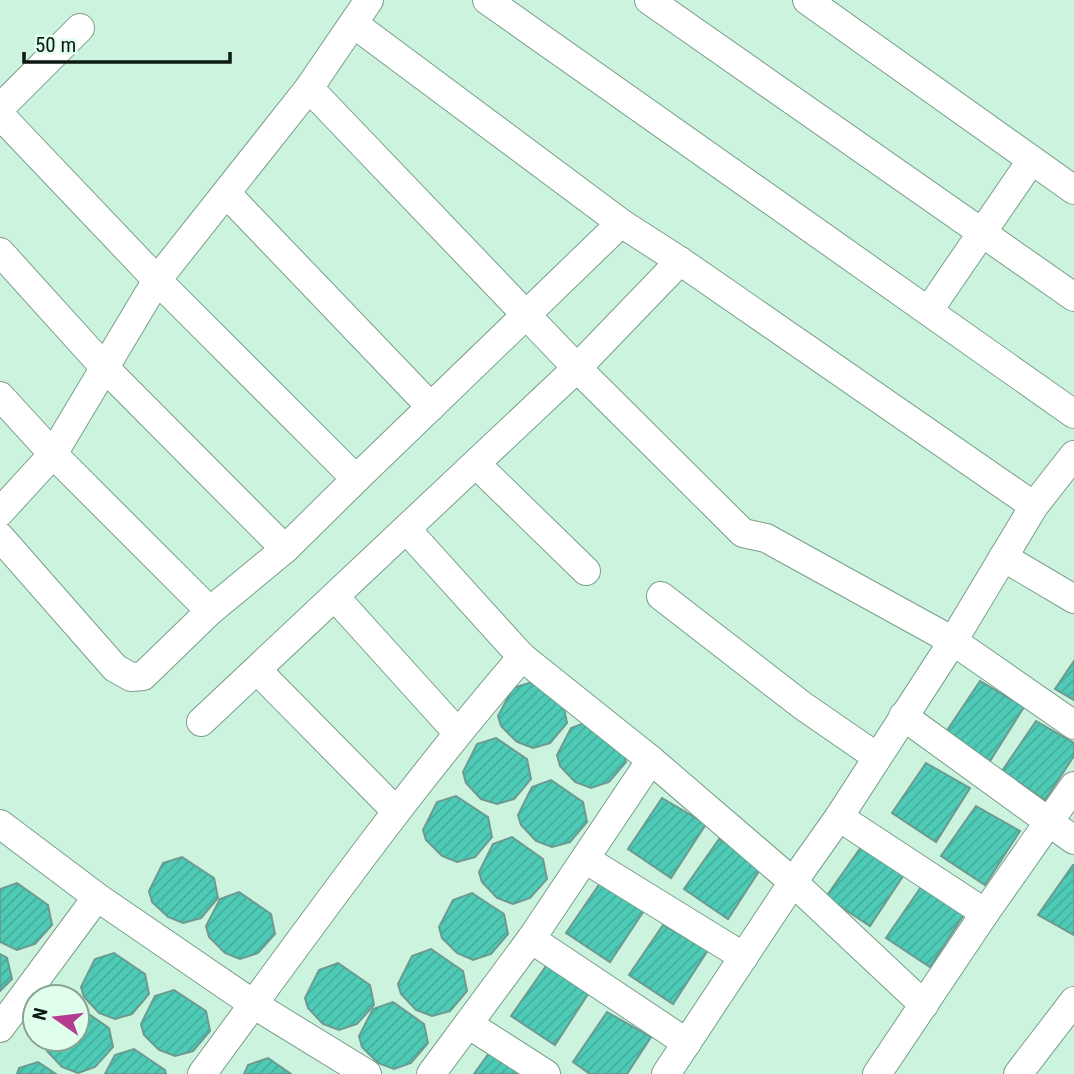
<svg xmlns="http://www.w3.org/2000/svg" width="1074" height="1074" font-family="'Roboto Condensed',sans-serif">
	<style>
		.building { fill: url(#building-hatch); stroke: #6c9990; stroke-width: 2 }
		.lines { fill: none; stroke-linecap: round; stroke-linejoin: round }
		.street-casing { stroke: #799e8a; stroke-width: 30 }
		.street { stroke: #fff; stroke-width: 28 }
	</style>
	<defs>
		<pattern id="building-hatch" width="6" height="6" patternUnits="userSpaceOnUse" patternTransform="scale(1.75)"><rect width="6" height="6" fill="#4ecbb7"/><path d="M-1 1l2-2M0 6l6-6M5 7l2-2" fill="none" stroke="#43ae9c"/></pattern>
	</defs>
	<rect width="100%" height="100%" fill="#ccf3dd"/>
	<g class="building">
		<path d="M1074,661V700L1055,689Z"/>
		<path d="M980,681L1024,707L990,761L946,732Z"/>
		<path d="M532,682L563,703L567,723L550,743L533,748L517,742L501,726L498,716L513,688Z"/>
		<path d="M590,721L622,743L626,762L609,782L591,788L575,782L560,766L557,755L571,728Z"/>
		<path d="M1036,721L1074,743V756L1045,800L1002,771Z"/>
		<path d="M496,738L527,759L531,779L514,799L497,804L481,799L466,783L463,772L477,744Z"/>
		<path d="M926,763L970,788L936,842L892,813Z"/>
		<path d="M551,780L583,802L587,822L570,842L552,847L536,841L521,825L518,815L532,787Z"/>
		<path d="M456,796L488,817L492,837L475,857L457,862L442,856L426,840L423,830L437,802Z"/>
		<path d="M662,798L706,824L671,878L628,849Z"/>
		<path d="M976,806L1020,831L985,885L941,856Z"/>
		<path d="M512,837L543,859L547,879L530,898L513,904L497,898L482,882L479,872L493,844Z"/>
		<path d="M719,839L763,865L728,919L684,889Z"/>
		<path d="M861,847L905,873L870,926L826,897Z"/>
		<path d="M182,857L214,878L218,898L201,918L183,923L168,917L152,902L149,891L163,863Z"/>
		<path d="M1073,865H1074V935L1038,915Z"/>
		<path d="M17,883L48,905L52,925L35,944L17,950L0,942V889Z"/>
		<path d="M600,883L645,909L610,962L566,933Z"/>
		<path d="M921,887L965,913L930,967L886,938Z"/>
		<path d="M239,892L271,914L275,934L258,953L240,959L225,953L209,937L206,926L220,899Z"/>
		<path d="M472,893L504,914L508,934L491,954L473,960L457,953L442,938L439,927L453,900Z"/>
		<path d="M663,925L708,950L673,1004L629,975Z"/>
		<path d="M431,949L463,971L467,991L450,1011L432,1016L416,1010L401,994L398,984L412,956Z"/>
		<path d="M114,953L145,974L149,994L132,1014L115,1019L99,1013L84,997L81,987L95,959Z"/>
		<path d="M0,954L7,958L12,979L0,991Z"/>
		<path d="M338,963L370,985L374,1005L357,1024L339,1030L323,1024L308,1008L305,998L319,970Z"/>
		<path d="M546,966L590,991L555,1045L511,1016Z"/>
		<path d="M174,990L206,1011L210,1031L193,1051L175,1056L159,1050L144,1035L141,1024L155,996Z"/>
		<path d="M393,1002L424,1024L428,1043L411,1063L394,1069L378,1063L362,1047L359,1036L373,1009Z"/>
		<path d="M77,1006L109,1028L113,1047L95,1067L78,1073L62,1067L47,1051L44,1040L77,1039Z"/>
		<path d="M607,1012L651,1037L627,1074H590L573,1062Z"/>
		<path d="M134,1049L165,1070L166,1074H105L115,1055Z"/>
		<path d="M489,1053L526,1074H474Z"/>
		<path d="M268,1058L291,1074H244L248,1065Z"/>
		<path d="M38,1062L56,1074H17L19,1068Z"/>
	</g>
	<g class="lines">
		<defs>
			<g id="street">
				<path d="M487,0L1074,414"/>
				<path d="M649,0L1074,297"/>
				<path d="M807,0L1074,190"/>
				<path d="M354,24L621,223L680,261L1034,506"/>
				<path d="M309,88L577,368L743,533L766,538L953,641L1074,725"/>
				<path d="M0,108L80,28"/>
				<path d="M0,115L157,280L356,479L621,223"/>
				<path d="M227,194L431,407"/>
				<path d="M0,252L105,368L285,549L356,479"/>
				<path d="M929,310L1031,161"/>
				<path d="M0,396L53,454L210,611L285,549"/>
				<path d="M476,464L586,571"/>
				<path d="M0,512L53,454L157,280L309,88L369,0"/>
				<path d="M407,530L522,657"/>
				<path d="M0,537L115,668L131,677L143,676L210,611"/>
				<path d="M1003,557L1074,599"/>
				<path d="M661,596L803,706L877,757"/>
				<path d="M335,597L457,732"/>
				<path d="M257,670L396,811"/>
				<path d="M903,716L1074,840"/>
				<path d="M201,722L577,368L680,261"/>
				<path d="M839,817L985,913"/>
				<path d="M0,824L97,897L253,1004L367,1074"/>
				<path d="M585,859L744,957"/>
				<path d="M531,939L687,1043"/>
				<path d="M468,1024L546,1074"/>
				<path d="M0,1028L97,897"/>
				<path d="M202,1074C306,933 407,790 522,657L651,760"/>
				<path d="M431,1074L531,939L651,760L793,882L924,1005"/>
				<path d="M666,1074L793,882L839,817L953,641L1034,506L1074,455"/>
				<path d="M877,1074L985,913L1074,786"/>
				<path d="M1018,1074L1074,1001"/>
			</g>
		</defs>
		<use href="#street" class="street-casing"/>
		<use href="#street" class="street"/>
	</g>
	<g transform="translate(56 1018) rotate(284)"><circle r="33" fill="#dffeec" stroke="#8ba395" stroke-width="2"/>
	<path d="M0-5L12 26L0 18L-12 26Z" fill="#b33c92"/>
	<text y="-10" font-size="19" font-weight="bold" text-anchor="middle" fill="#0c1a13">N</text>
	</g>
	<path d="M24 52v10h206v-10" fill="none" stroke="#0c1a13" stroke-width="3.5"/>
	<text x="35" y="52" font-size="21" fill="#0c1a13" stroke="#dffeec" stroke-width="5" paint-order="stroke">50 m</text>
</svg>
